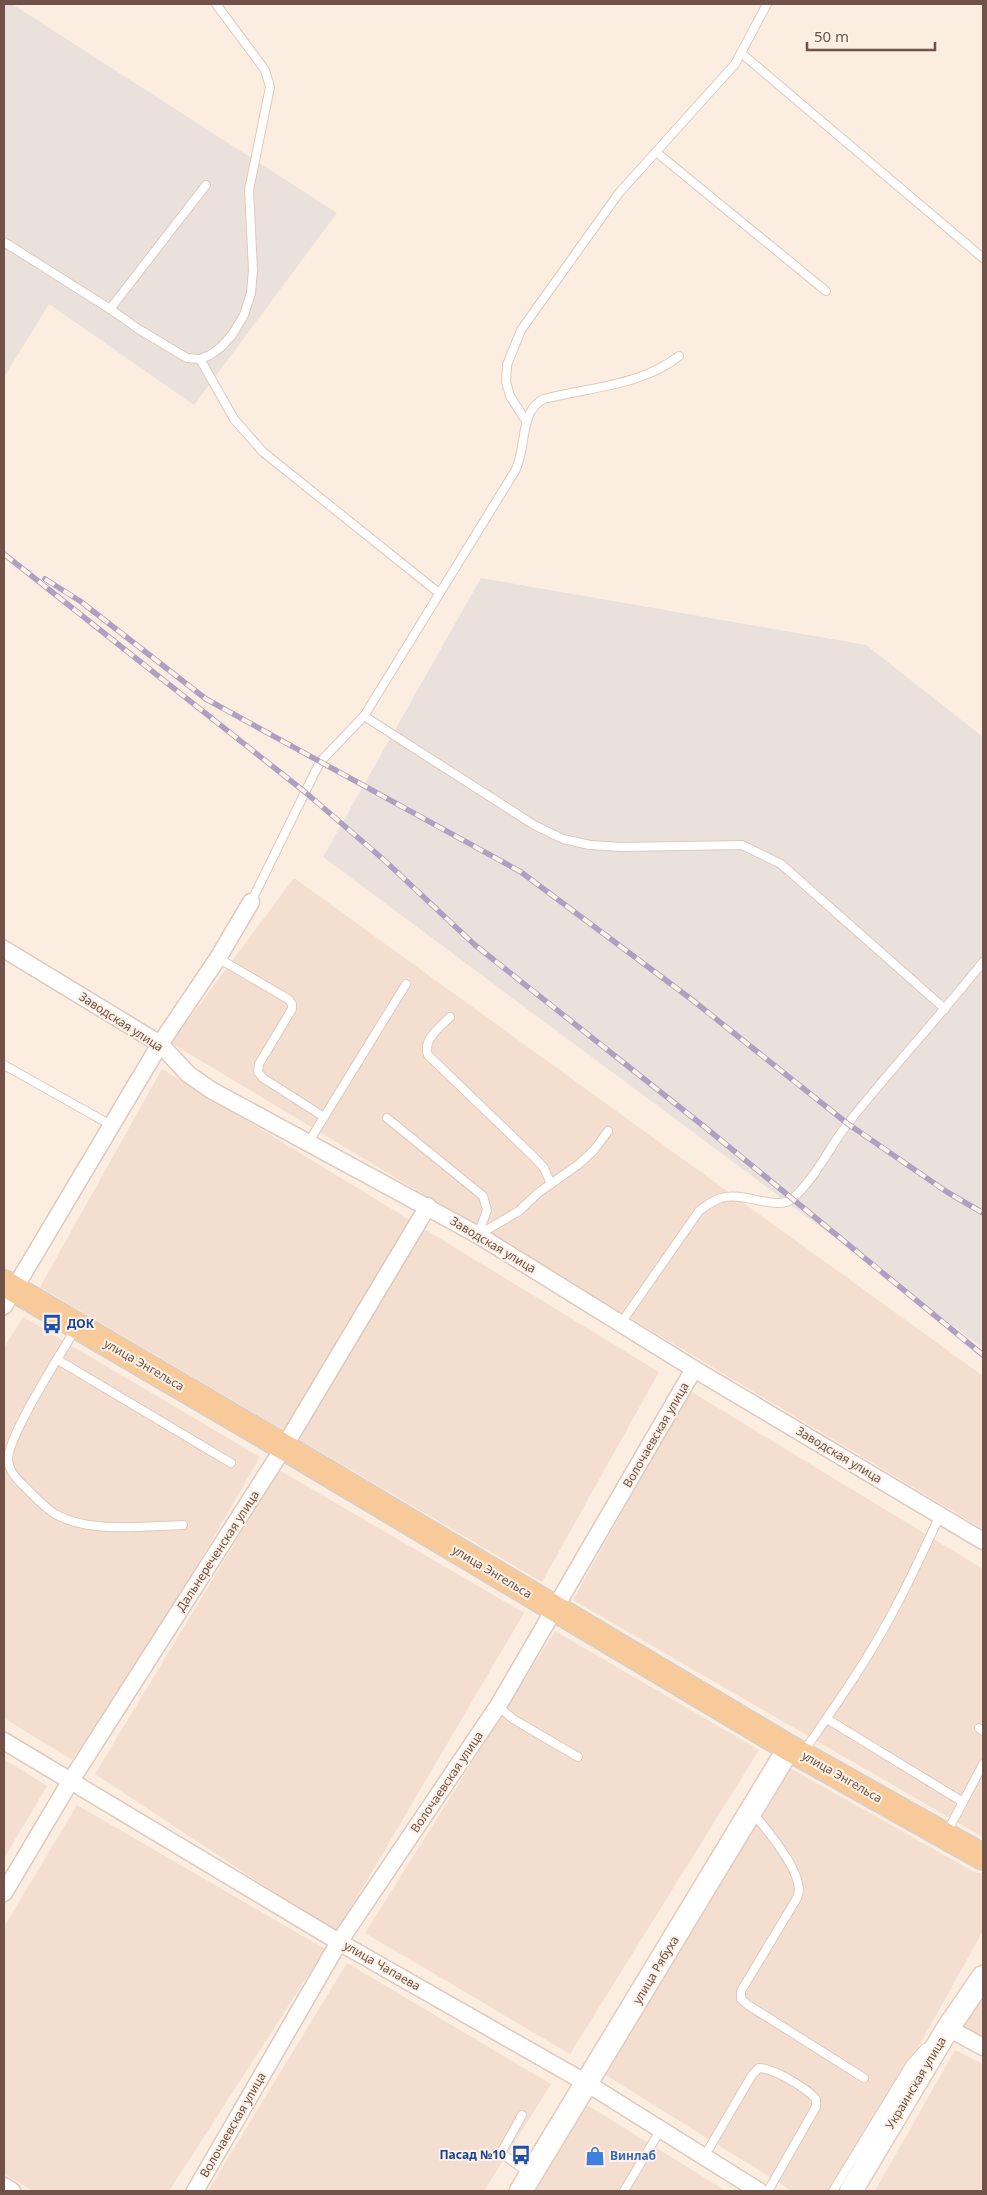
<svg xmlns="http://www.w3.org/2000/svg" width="987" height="2195" font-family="'Noto Sans',sans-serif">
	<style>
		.residential { fill: #f3decf }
		.industrial { fill: #eae1dc }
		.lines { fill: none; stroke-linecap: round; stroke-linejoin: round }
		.lane-casing { stroke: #dfc9bc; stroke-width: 10 }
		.street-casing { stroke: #dfc9bc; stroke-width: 19 }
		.secondary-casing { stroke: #e6cbbd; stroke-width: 25 }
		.primary-casing { stroke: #d7cfcc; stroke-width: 28 }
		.lane { stroke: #fff; stroke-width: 8 }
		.street { stroke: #fff; stroke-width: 16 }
		.secondary { stroke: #fff; stroke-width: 22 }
		.primary { stroke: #f9ca99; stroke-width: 25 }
		.rail-casing { stroke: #afa0c3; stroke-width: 5.5 }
		.rail { stroke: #fff2e6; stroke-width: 4; stroke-dasharray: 11; stroke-linecap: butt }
		.labels { text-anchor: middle; stroke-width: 4; stroke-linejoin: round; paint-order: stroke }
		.street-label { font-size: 12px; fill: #715248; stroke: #fff2e6 }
		.transit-label { font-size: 12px; font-weight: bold; fill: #164399; stroke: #fff2e6; text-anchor: start }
		.shop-label { font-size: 12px; font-weight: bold; fill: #366cbe; stroke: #fff2e6; text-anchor: start }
	</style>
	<rect width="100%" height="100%" fill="#fbede0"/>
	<g class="residential">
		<path d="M294,878L983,1376V1529L171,1043Z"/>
		<path d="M162,1069L659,1372L542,1582L40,1287Z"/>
		<path d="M23,1317L260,1457L170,1612L72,1760L4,1718V1348Z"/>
		<path d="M690,1391L983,1569V1837L573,1600Z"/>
		<path d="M279,1470L524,1613L336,1933L95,1774Z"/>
		<path d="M555,1631L759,1750L570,2054L365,1933Z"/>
		<path d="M4,1759L47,1786L4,1858Z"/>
		<path d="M790,1768L974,1872L983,1874V1931L838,2191H792L601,2072Z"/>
		<path d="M77,1805L325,1949L169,2191H33L4,2174V1927Z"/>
		<path d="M347,1963L551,2084L484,2191H208Z"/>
		<path d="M983,1992V2041L960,2029Z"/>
		<path d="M955,2050L983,2064V2191H875Z"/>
		<path d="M582,2102L726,2191H526Z"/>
	</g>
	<g class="industrial">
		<path d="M4,4H12L337,213L194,405L49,304L4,377Z"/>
		<path d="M481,578L866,645L983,737V1348L323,857Z"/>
	</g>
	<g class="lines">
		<defs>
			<g id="lane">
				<path d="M741,53L983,258"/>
				<path d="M656,152L826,291"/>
				<path d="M4,242L110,309L206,185"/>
				<path d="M110,309L140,330L187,358L200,359L210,355L221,347L232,335L244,315L251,293L253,270L249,190L270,87L265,70L216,4"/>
				<path d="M200,359L234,419L263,452L439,593"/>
				<path d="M526,421L510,396L506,382L507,365L521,330L619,193L735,64L767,4"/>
				<path d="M364,716L534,825L563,839L590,845L621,847L742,845L781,864L945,1009"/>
				<path d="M251,902L320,762L364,716L515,471C527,449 519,410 544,399C590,387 641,386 679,356"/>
				<path d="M218,958L288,999L292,1004V1009L259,1064L258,1072L263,1078L324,1117"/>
				<path d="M450,1017C440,1027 422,1040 428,1055L536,1159L544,1168L551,1184"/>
				<path d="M4,1065L111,1125"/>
				<path d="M387,1118L483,1196L487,1210L478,1235"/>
				<path d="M308,1143L406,984"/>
				<path d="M478,1235L519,1211L538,1193L579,1164L594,1150L608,1131"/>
				<path d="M621,1323L699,1211C706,1206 713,1200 721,1198C743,1191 776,1211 792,1199C816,1178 829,1147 849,1122C892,1068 940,1016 983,962"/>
				<path d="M76,1328C62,1352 7,1437 8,1460C9,1472 18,1480 26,1488C35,1497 44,1507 55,1514C91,1534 143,1526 183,1525"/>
				<path d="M58,1360L231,1463"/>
				<path d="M498,1706L513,1719L578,1757"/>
				<path d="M827,1719L963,1802L947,1832"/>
				<path d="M979,1728L983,1731"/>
				<path d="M804,1751C827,1718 851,1684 872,1649C898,1606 919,1561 940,1515"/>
				<path d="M963,1802L983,1764"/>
				<path d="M753,1813C766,1829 808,1877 797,1898L741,1991V1999L748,2005L864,2078"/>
				<path d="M522,2115L501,2153L530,2174"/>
				<path d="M704,2157L752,2075L759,2068C774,2068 806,2088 816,2099V2107L768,2191"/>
				<path d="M624,2191L661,2129"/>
				<path d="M833,2191L910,2065L925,2048"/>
			</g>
			<g id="street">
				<path d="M4,949L160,1044L188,1074L211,1090L478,1235L694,1369L983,1541"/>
				<path d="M4,1306L160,1044L218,958L251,902"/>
				<path d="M4,1741L339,1942L588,2084L759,2191"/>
				<path d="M4,1893L70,1782L284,1447L428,1206"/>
				<path d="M948,2028L983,2047"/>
				<path d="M4,2186L12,2191"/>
				<path d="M195,2191L339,1942L498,1706L694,1369"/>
			</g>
			<g id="secondary">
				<path d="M521,2191L789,1748"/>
				<path d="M851,2191L948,2028L983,1977"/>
			</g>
			<path id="primary" d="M4,1283L284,1447L789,1748L983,1857"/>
		</defs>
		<use href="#lane" class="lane-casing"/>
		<use href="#street" class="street-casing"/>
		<use href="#secondary" class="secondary-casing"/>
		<use href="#primary" class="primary-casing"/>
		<use href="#lane" class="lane"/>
		<use href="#street" class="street"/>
		<use href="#secondary" class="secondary"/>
		<use href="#primary" class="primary"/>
		<defs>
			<g id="rail">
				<path d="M4,554L305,792L384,860L475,945L706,1128L983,1355"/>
				<path d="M45,579L80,601L206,699L521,872L691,999L848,1124L947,1192L983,1213"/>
			</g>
		</defs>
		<use href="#rail" class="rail-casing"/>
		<use href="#rail" class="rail"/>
	</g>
	<defs>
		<symbol id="bus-bare" viewBox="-9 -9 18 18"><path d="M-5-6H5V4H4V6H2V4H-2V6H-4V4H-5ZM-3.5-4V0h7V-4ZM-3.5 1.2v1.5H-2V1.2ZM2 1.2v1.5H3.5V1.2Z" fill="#1a4fb4" stroke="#fff2e6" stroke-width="2.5" paint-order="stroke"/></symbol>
		<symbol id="shop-bare" viewBox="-9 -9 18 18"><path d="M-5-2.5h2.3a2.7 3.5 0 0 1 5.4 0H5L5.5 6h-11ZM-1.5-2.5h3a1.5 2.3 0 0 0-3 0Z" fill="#3f7fe0" stroke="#fff2e6" stroke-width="2.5" paint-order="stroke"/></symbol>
	</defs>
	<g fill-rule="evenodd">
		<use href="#bus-bare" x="38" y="1310" width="28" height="28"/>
		<use href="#bus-bare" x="507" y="2141" width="28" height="28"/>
		<use href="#shop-bare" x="581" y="2142" width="28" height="28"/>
	</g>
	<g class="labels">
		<g class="street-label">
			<text transform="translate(121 1022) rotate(33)" y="4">Заводская улица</text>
			<text transform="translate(493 1245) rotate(31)" y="4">Заводская улица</text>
			<text transform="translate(144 1365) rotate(30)" y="4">улица Энгельса</text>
			<text transform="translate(656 1435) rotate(-60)" y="4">Волочаевская улица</text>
			<text transform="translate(839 1455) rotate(31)" y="4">Заводская улица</text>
			<text transform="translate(218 1551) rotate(-57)" y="4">Дальнереченская улица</text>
			<text transform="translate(492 1572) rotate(31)" y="4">улица Энгельса</text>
			<text transform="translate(842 1777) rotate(30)" y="4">улица Энгельса</text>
			<text transform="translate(447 1782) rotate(-56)" y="4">Волочаевская улица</text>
			<text transform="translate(382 1966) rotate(30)" y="4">улица Чапаева</text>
			<text transform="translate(656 1970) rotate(-59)" y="4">улица Рябуха</text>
			<text transform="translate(916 2083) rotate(-59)" y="4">Украинская улица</text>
			<text transform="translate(233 2125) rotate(-60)" y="4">Волочаевская улица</text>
		</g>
		<g class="transit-label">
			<text x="67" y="1328">ДОК</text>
			<text x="506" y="2159" text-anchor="end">Пасад №10</text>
		</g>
		<g class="shop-label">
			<text x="610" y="2160">Винлаб</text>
		</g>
	</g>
	<rect width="987" height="2195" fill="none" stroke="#715248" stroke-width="10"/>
	<path d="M807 42v8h128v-8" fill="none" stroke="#715248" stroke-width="2.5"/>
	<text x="814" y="42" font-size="15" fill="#715248" stroke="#fff2e6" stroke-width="4" paint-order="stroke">50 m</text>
</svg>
